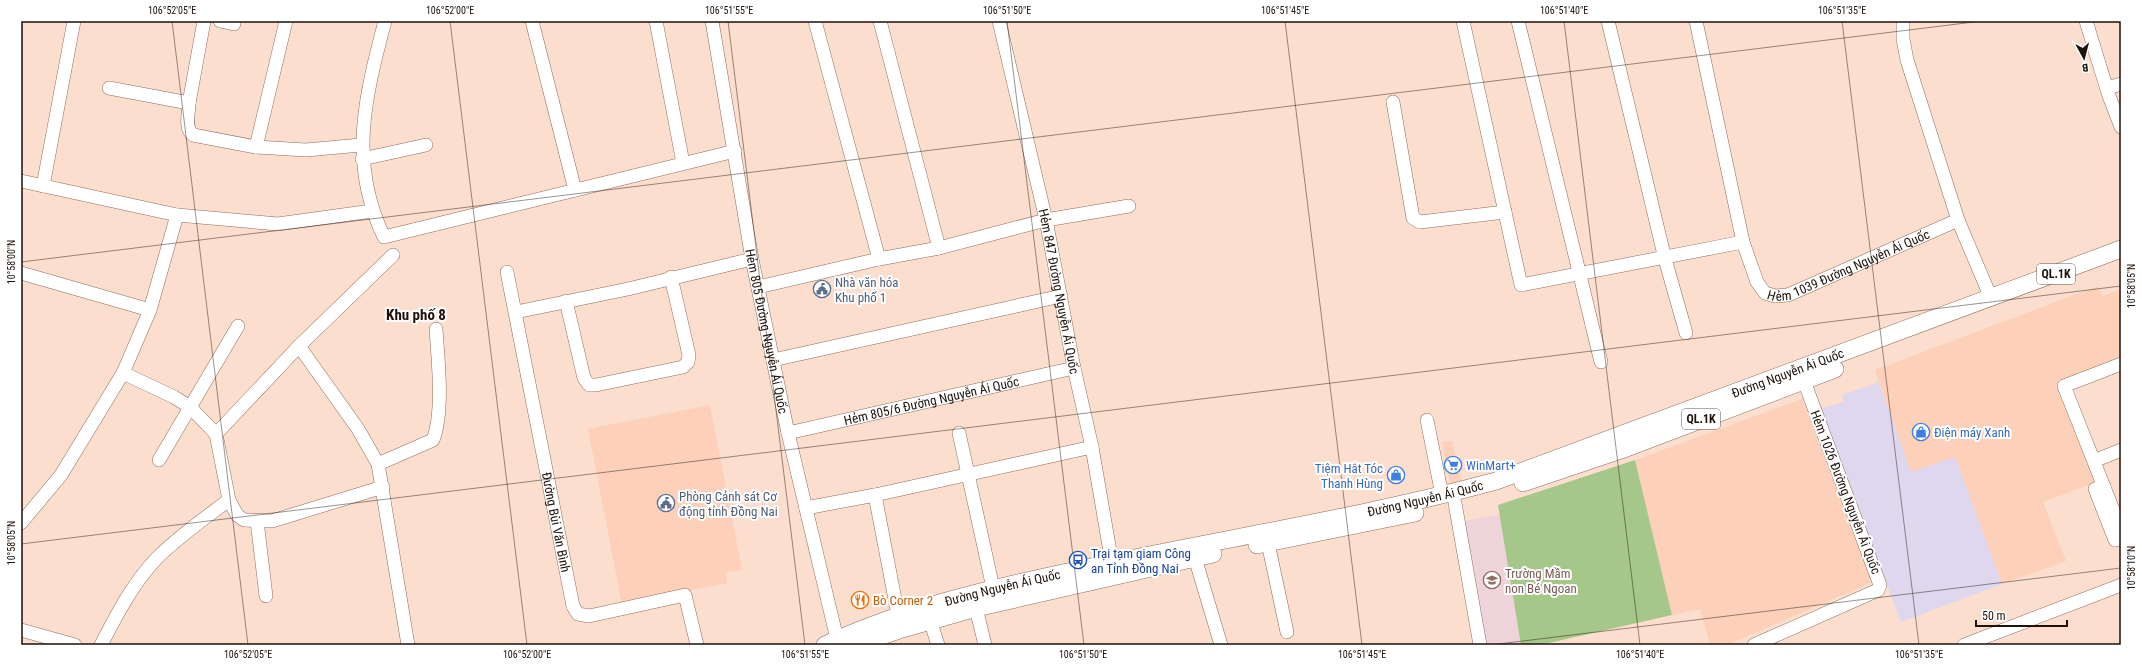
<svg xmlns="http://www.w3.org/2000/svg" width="2142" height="666" font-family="'Roboto Condensed',sans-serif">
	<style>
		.built { fill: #fcd0b9 }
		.industrial { fill: #dfd7ed }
		.education { fill: #eed4da }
		.green { fill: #a5c789 }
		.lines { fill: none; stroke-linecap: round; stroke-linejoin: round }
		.minor-casing { stroke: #8d6d5c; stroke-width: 14 }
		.major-casing { stroke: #8d6d5c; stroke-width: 18 }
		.minor { stroke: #fff; stroke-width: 13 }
		.major { stroke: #fff; stroke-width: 17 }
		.ticks { fill: none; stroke: #1d110a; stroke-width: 1; stroke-opacity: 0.45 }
		.labels { text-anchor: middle; stroke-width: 4; stroke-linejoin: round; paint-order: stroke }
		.shield { fill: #fff; stroke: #615854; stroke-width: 1 }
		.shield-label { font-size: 12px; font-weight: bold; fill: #1d110a }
		.street-label { font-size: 13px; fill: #1d110a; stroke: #fff }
		.service-label { font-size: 13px; fill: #4e5e75; stroke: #fff; text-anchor: start }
		.shop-label { font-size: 13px; fill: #366cbe; stroke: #fff; text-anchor: start }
		.transit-label { font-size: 13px; fill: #164399; stroke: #fff; text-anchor: start }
		.education-label { font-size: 13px; fill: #785e54; stroke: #fff; text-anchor: start }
		.food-label { font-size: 13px; fill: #c56008; stroke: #fff; text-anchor: start }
		.quarter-label { font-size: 15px; font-weight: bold; fill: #1d110a; stroke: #fff }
		.neatline { fill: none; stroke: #1d110a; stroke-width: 1.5 }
		.ticks-label { font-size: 10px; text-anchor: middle; fill: #1d110a }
	</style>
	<rect width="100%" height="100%" fill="#fcdecf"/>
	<g class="built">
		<path d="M2098,286L2103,296L2121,289V360L2059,383L2097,482L2043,502L2066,561L2002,584L1955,457L1911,473L1875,370Z"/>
		<path d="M1802,399L1871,581L1868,584L1727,645H1710L1700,609L1672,615L1635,460Z"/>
		<path d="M710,405L742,570L726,572L727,583L622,605L588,429Z"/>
		<path d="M1452,441L1463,486L1451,488L1442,442Z"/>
	</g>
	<path class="industrial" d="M1879,382L1911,472L1955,457L2002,584L1901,622L1820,409L1844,402L1842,395Z"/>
	<path class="education" d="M1500,514L1521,645H1485L1465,521Z"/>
	<path class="green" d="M1635,460L1672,615L1540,645H1521L1498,505Z"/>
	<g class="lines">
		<defs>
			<g id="minor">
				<path d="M220,21L234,24"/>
				<path d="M385,21C365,97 348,163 384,237L735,151"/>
				<path d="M532,21L575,190"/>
				<path d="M656,21L683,163"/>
				<path id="s1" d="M712,21L752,259L788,433L837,639"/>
				<path d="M815,21L879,259"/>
				<path d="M880,21L939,248"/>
				<path id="s2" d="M999,21L1046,220L1074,368L1092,447L1112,563"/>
				<path d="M1463,21L1521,285L1743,242"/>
				<path d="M1518,21L1601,362"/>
				<path d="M1608,21L1665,259L1686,333"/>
				<path id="s3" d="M1696,21L1743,242L1757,282L1765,293L1775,296L1788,295L1958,220L1991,298"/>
				<path d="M1903,21V39L1907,60L1958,220"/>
				<path d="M2086,21L2109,96L2121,127"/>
				<path d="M109,88L189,103C189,113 184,128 193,135L256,147L306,150L361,145"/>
				<path d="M2107,88L2121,84"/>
				<path d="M1393,102L1413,218L1420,222L1505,212"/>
				<path d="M189,103L204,21"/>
				<path d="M256,147L286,21"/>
				<path d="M362,159L426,145"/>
				<path d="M21,181L177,215L278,224L372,211"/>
				<path d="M43,186L74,21"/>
				<path id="s4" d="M507,272L573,606L578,614L589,616L685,595L697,645"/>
				<path d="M21,273L150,310"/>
				<path d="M758,287L879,259L939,248L1046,220L1129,206"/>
				<path d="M566,301L584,378L589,385H596L683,367L688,362L689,355L671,277"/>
				<path d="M516,312L628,289L752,259"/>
				<path d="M299,346L358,429L378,464L408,645"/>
				<path d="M773,360L1061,296"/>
				<path d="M2121,364L2064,386L2121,530"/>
				<path d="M123,373L174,397L190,407L216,434"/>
				<path d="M1427,420L1442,495"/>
				<path id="s5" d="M788,433L1074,368"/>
				<path d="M959,433L993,588"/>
				<path d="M159,460L238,326"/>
				<path d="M2094,461L2121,450"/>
				<path d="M378,464L433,440C444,411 438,360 436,329"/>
				<path d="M2104,486L2095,489L2115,540L2121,538"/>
				<path d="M383,487L272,521L244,520L237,515L229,500L216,434L299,346L393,255"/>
				<path d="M875,495L898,615"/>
				<path d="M1455,503L1480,645"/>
				<path d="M806,508L875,495L1092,447"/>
				<path d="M257,521L266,596"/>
				<path d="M21,523L61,475L123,373L150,310L177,215"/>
				<path d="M1268,543L1287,632"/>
				<path d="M1195,558L1221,645"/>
				<path d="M976,608L985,645"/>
				<path d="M930,620L938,645"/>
				<path d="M21,630L75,645"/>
				<path d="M101,645C117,614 133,583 157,558C179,536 205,518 229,500"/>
				<path d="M1754,645L1878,590L1880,585L1804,381"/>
				<path d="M1964,645L2121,585"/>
			</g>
			<g id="major">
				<path d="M1523,483L1621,450L1835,369"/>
				<path d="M1257,545L1415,513"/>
				<path id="s6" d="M825,645C910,606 1000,586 1091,567C1226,538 1363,517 1496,481L2121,249"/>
				<path d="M856,645L902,629L976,608L1213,554"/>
			</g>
		</defs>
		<use href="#minor" class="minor-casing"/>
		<use href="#major" class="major-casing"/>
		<use href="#minor" class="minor"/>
		<use href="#major" class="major"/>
	</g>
	<path class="ticks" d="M172,21L248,645M450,21L527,645M728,21L805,645M1007,21L1084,645M1285,21L1362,645M1564,21L1640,645M1842,21L1919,645M2121,21V25M21,262L1982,21M21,544L2121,286M1490,645L2121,568"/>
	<defs>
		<symbol id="civic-ring" viewBox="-11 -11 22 22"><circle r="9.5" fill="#fff" stroke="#5c6f8a" stroke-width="1.5"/><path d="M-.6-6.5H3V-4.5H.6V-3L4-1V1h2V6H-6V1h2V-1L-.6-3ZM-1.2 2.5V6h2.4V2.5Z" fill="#5c6f8a"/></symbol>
		<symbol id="shop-ring" viewBox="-11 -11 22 22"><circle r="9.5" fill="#fff" stroke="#3f7fe0" stroke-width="1.5"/><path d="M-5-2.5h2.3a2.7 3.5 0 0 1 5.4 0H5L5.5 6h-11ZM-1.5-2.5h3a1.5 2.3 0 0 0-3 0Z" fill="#3f7fe0"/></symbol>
		<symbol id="supermarket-ring" viewBox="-11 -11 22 22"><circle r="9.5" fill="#fff" stroke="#3f7fe0" stroke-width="1.5"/><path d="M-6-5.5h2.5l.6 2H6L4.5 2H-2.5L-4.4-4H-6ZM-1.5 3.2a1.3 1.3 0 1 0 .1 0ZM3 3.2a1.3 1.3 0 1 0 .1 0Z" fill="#3f7fe0"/></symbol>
		<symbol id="bus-ring" viewBox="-11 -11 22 22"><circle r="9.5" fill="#fff" stroke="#1a4fb4" stroke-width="1.5"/><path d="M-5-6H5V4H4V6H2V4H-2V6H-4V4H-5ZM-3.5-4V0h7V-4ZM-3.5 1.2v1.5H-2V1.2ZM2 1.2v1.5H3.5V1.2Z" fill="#1a4fb4"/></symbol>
		<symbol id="school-ring" viewBox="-11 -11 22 22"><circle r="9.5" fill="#fff" stroke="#8d6e63" stroke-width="1.5"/><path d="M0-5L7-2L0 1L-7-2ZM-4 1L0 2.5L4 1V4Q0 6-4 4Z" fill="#8d6e63"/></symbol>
		<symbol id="restaurant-ring" viewBox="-11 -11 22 22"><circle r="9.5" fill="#fff" stroke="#e8710a" stroke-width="1.5"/><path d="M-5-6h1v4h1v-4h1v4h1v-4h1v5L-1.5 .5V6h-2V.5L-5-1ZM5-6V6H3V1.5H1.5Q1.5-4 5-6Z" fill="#e8710a"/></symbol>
	</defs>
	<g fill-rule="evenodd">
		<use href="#civic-ring" x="812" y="279" width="20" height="20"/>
		<use href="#shop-ring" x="1911" y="422" width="20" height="20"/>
		<use href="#supermarket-ring" x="1443" y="455" width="20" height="20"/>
		<use href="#shop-ring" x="1386" y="465" width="20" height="20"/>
		<use href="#civic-ring" x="656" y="493" width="20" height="20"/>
		<use href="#bus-ring" x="1068" y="550" width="20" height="20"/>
		<use href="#school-ring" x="1482" y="570" width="20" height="20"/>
		<use href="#restaurant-ring" x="850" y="590" width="20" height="20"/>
	</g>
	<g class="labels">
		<g class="shield">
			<rect x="2037" y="264" width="38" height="20" rx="3"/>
			<rect x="1682" y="409" width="38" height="20" rx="3"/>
		</g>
		<g class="shield-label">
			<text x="2056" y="278">QL.1K</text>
			<text x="1701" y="423">QL.1K</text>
		</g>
		<g class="street-label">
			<text dy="5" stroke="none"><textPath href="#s3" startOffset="372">Hẻm 1039 Đường Nguyễn Ái Quốc</textPath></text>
			<text dy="5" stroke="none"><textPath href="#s2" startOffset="277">Hẻm 847 Đường Nguyễn Ái Quốc</textPath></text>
			<text dy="5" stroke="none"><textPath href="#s1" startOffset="315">Hẻm 805 Đường Nguyễn Ái Quốc</textPath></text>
			<text dy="5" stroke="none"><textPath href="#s6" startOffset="1003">Đường Nguyễn Ái Quốc</textPath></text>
			<text dy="5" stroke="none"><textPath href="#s5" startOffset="147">Hẻm 805/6 Đường Nguyễn Ái Quốc</textPath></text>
			<text transform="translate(1846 492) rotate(69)" y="5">Hẻm 1026 Đường Nguyễn Ái Quốc</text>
			<text dy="5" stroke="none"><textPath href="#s6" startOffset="619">Đường Nguyễn Ái Quốc</textPath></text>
			<text dy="5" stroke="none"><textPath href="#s4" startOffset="255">Đường Bùi Văn Bình</textPath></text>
			<text dy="5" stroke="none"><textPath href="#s6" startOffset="187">Đường Nguyễn Ái Quốc</textPath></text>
		</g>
		<g class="service-label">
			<text x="835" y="287">Nhà văn hóa<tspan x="835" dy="15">Khu phố 1</tspan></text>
			<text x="679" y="501">Phòng Cảnh sát Cơ<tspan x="679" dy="15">động tỉnh Đồng Nai</tspan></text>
		</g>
		<g class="shop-label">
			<text x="1934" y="437">Điện máy Xanh</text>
			<text x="1466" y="470">WinMart+</text>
			<text x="1383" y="473" text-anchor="end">Tiệm Hắt Tóc<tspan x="1383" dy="15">Thanh Hùng</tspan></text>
		</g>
		<g class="transit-label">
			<text x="1091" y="558">Trại tạm giam Công<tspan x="1091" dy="15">an Tỉnh Đồng Nai</tspan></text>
		</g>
		<g class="education-label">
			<text x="1505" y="578">Trường Mầm<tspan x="1505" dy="15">non Bé Ngoan</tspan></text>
		</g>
		<g class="food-label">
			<text x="873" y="605">Bò Corner 2</text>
		</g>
		<g class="quarter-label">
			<text x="416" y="320">Khu phố 8</text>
		</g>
	</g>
	<rect width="2142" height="666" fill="none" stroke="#ffffff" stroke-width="44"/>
	<g transform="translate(2084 58) rotate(173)" stroke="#ffffff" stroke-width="3" paint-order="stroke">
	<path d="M0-3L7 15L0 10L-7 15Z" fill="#1d110a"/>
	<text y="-6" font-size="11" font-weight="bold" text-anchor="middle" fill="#1d110a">B</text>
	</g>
	<path d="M1976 620v6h91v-6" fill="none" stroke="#1d110a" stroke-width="2"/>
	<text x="1982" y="620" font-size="12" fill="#1d110a" stroke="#ffffff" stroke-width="3" paint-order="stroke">50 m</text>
	<rect x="22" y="22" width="2098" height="622" class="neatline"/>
	<g class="ticks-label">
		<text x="172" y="14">106°52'05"E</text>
		<text x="450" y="14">106°52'00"E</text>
		<text x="729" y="14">106°51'55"E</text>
		<text x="1007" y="14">106°51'50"E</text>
		<text x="1285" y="14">106°51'45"E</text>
		<text x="1564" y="14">106°51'40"E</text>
		<text x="1842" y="14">106°51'35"E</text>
		<text transform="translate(11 262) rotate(-90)" y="4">10°58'00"N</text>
		<text transform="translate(2131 286) rotate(-90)" y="4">10°58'05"N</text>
		<text transform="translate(11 543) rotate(-90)" y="4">10°58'05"N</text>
		<text transform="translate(2131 568) rotate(-90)" y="4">10°58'10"N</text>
		<text x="248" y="658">106°52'05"E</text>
		<text x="527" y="658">106°52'00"E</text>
		<text x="805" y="658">106°51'55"E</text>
		<text x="1083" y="658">106°51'50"E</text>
		<text x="1362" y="658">106°51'45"E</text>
		<text x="1640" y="658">106°51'40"E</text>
		<text x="1919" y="658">106°51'35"E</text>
	</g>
</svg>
